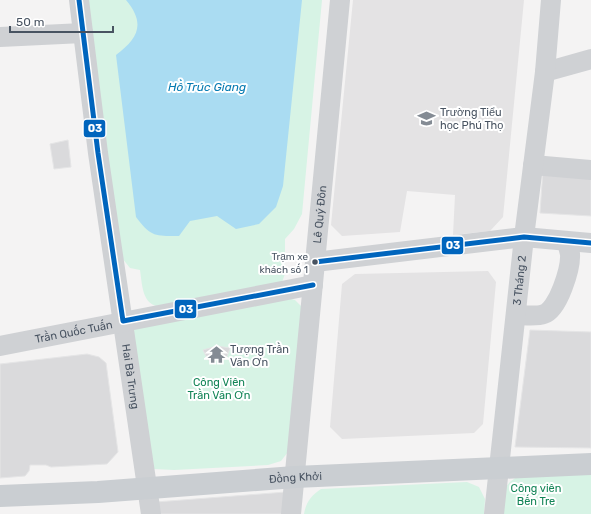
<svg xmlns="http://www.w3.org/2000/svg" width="591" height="514" font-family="Rubik,sans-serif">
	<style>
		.education { fill: #e4e3e4 }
		.green { fill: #d7f3e5 }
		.water { fill: #aadcf2 }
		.building { fill: #dadadc; stroke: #e5e5e6 }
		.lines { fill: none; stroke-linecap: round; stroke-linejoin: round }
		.minor { stroke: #cfd1d4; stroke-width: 20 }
		.major { stroke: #caced2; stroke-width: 22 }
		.bus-1-casing { stroke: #fff; stroke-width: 8 }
		.bus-1 { stroke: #0065bd; stroke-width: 5 }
		.bus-dot { fill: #485361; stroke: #fff; stroke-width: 1.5 }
		.labels { text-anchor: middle; stroke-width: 4; stroke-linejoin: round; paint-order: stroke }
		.bus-label { font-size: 10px; fill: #485361; stroke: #fff; text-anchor: end }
		.poi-label { font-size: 11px; fill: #485361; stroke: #fff; text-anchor: start }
		.street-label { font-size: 11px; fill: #485361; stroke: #fff }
		.park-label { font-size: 11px; fill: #128456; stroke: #fff }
		.water-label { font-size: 12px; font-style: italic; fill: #057ab1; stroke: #fff }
		.line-badge { stroke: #fff; stroke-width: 1.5 }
		.badge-label { font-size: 11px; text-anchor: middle; font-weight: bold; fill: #fff }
	</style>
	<rect width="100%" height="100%" fill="#f4f3f3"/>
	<g class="education">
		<path d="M353,0H524L503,217L490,231L453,235L455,195L407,191L400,232L342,236L331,225Z"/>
		<path d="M488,271L496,282L483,424L474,433L342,439L330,427L342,284L355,274Z"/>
	</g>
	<g class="green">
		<path d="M85,0H322L302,214L294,229L285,239V274L282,282L156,306C142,302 142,283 140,270L130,268L122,258Z"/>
		<path d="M284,297L295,300L303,308L288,452L281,461L268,465L174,470L154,469L133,333L136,326Z"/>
		<path d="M591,473V514H502C504,494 501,484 521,475Z"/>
		<path d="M467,482L479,487L485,499L484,514H304C306,502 311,496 321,489Z"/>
	</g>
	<path class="water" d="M126,0H302L283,186L276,207L259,224L236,229L217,216L190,221L179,236C155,236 151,237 136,217L116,55C138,38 146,24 126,0Z"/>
	<g class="building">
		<path d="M68,140L71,167L54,169L50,144Z"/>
		<path d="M543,169L591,174V216L540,213Z"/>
		<path d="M530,330L591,332V448L515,447Z"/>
		<path d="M217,346L230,348L226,359L208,360L203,350Z"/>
		<path d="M87,354L99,357L106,363L118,452L107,464L51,467L46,465H30L29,471L25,476L0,478V364Z"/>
		<path d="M286,492L285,514H158L156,502Z"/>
	</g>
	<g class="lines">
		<g class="minor">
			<path id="s1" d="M79,0L98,153L151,514"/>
			<path d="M0,37L83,33"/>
			<path d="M545,72L591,59"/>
			<path d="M533,165L591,170"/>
			<path d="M315,262L524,237L591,243"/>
			<path d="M516,315C524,315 536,317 544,314C558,310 571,268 570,254C569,250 568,246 567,242"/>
			<path id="s2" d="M0,346L313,285"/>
			<path id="s3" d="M291,514L340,0"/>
			<path id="s4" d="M494,514L524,237L545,72L551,0"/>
		</g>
		<path class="major" id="s5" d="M0,496L98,492L295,477L591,464"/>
		<defs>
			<g id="bus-1">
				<path d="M79,0L98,153L123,321L313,285"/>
				<path d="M315,262L524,237L591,243"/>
			</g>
		</defs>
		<use href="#bus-1" class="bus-1-casing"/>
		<use href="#bus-1" class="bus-1"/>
	</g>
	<defs>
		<symbol id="school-bare" viewBox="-9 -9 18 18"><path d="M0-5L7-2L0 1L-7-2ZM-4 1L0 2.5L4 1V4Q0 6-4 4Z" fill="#848b94" stroke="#fff" stroke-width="2.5" paint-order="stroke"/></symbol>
		<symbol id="temple-bare" viewBox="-9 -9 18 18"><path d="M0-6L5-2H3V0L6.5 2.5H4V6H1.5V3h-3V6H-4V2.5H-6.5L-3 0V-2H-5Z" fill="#848b94" stroke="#fff" stroke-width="2.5" paint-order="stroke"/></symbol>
	</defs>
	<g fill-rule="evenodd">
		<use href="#school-bare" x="414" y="106" width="25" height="25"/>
		<use href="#temple-bare" x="204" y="342" width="25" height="25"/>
	</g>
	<circle class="bus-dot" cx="315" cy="262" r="3.5"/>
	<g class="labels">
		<g class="bus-label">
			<text x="308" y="260">Trạm xe<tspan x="308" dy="13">khách số 1</tspan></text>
		</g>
		<g class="poi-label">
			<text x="440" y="116">Trường Tiểu<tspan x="440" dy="13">học Phú Thọ</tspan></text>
			<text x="230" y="353">Tượng Trần<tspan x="230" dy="13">Văn Ơn</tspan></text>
		</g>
		<g class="street-label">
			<text dy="4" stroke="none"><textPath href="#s3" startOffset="301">Lê Quý Đôn</textPath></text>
			<text dy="4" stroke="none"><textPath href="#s4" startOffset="235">3 Tháng 2</textPath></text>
			<text dy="4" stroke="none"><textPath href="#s2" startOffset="75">Trần Quốc Tuấn</textPath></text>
			<text dy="4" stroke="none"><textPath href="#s1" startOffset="380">Hai Bà Trưng</textPath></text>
			<text dy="4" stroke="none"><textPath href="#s5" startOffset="296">Đồng Khởi</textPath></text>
		</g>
		<g class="park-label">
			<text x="219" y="386">Công Viên<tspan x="219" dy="13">Trần Văn Ơn</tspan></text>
			<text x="536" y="492">Công viên<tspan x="536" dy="13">Bến Tre</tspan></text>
		</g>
		<g class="water-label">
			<text x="207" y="91">Hồ Trúc Giang</text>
		</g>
	</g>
	<g class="line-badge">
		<rect x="83" y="119" width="23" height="19" rx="4" fill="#0065bd"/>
		<rect x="441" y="236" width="23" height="19" rx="4" fill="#0065bd"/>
		<rect x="174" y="299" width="23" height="20" rx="4" fill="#0065bd"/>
	</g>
	<g class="badge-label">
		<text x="95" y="132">03</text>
		<text x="453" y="249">03</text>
		<text x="186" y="313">03</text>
	</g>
	<path d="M10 26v6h103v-6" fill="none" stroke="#485361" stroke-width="2"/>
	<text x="16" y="26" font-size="12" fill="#485361" stroke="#ffffff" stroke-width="3" paint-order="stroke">50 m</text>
</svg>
